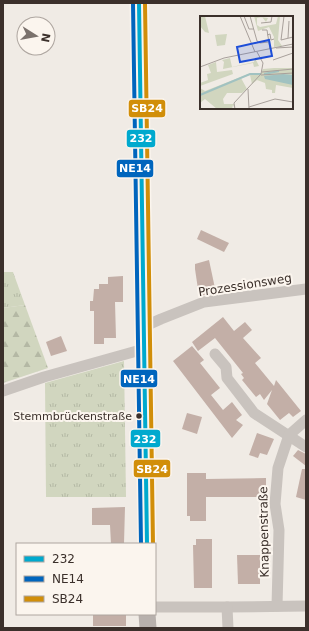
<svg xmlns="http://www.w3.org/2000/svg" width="309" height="631" font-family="'DejaVu Sans',sans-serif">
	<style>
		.grass { fill: url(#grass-tufts) }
		.forest { fill: url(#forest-firs) }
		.building { fill: #c3afa7 }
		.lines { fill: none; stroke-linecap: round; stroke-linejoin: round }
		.street { stroke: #c9c3be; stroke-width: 11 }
		.primary { stroke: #b8b1ad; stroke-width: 17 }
		.bus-1-casing { stroke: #fbf5ee; stroke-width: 7 }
		.bus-2-casing { stroke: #fbf5ee; stroke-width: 7 }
		.bus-3-casing { stroke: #fbf5ee; stroke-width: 7 }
		.bus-1 { stroke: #00a9ce; stroke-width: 4 }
		.bus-2 { stroke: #0065bd; stroke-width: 4 }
		.bus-3 { stroke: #d18e09; stroke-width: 4 }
		.bus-dot { fill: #3b302b; stroke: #fbf5ee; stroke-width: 1.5 }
		.labels { text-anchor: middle; stroke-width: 4; stroke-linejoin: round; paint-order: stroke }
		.bus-label { font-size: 11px; fill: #3b302b; stroke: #fbf5ee; text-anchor: end }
		.street-label { font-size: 12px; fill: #3b302b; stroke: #fbf5ee }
		.inset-river { fill: none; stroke: #a1c2c1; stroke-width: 2 }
		.inset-road { fill: none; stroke: #a8a09b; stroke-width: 1 }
		.view { fill: #1d4ed8; fill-opacity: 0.15; stroke: #1d4ed8; stroke-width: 2 }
		.inset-edge { fill: none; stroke: #3b302b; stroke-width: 2 }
		.line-badge { stroke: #fbf5ee; stroke-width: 1.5 }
		.badge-label { font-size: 11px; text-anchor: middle; font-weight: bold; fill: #fff }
	</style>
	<defs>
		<pattern id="grass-tufts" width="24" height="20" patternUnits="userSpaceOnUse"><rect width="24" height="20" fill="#d1d6bf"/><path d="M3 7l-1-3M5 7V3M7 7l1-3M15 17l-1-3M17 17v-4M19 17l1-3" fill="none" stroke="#b4b8a4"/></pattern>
		<pattern id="forest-firs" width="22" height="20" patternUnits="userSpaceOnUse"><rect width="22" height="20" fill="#d1d6bf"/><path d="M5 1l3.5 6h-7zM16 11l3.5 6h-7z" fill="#b4b8a4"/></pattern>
	</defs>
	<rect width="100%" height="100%" fill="#f0ebe5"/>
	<g class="grass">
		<path d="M3,272H13L25,305L3,308Z"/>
		<path d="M124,361L126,497H46L45,383Z"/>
	</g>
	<path class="forest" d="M25,305L48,368L3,383V308Z"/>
	<g class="building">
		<path d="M201,230L229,243L224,252L197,239Z"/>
		<path d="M209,260L216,293L199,296L195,269V264Z"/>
		<path d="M123,276V302H115L116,338H104V344H94V311H90V301H93L94,289H99V284H108V277Z"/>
		<path d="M223,317L234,331L245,322L252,330L243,338L261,358L255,363L274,386L276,380L301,411L293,417L289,413L280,420L267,404L272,390L264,400L260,394L256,397L242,380L244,378L241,374L243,373L215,338L198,351L192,342Z"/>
		<path d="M61,336L67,351L51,356L46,342Z"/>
		<path d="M192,346L204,360L200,363L220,388L211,395L223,410L232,402L242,415L236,420L243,425L232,438L173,361Z"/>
		<path d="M187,413L202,417L197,434L182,429Z"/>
		<path d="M257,433L274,439L267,455L260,453L258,458L249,455Z"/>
		<path d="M298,450L306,454V466L293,456Z"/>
		<path d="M302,469H306V500L296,497Z"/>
		<path d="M187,473H206V479L266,478V492H261V497H206V521H190V516H187Z"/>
		<path d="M125,507L124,544H111L110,525H92V508Z"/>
		<path d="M196,539H212V588H194L193,545H196Z"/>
		<path d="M237,555H260V584H238Z"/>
		<rect x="93" y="614" width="33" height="12"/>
	</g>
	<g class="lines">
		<g class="street">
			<path d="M143,327L161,319L204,302L306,289"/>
			<path d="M215,354L226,367L227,378L254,413L306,447"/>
			<path d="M3,391L44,377L144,349"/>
			<path d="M277,606L279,530L275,504L278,468L289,435L306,420"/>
			<path d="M155,607H227L306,606"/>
			<path d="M227,607L228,628"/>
		</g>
		<g class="primary">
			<path d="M139,3L147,544"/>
			<path d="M147,614L148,628"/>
		</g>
		<defs>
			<path id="bus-1" d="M139,3L147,544"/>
			<path id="bus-2" d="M133,3L141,544"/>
			<path id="bus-3" d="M145,3L153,544"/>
		</defs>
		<use href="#bus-1" class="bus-1-casing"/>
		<use href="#bus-2" class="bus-2-casing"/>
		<use href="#bus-3" class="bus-3-casing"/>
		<use href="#bus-1" class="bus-1"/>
		<use href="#bus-2" class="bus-2"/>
		<use href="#bus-3" class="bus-3"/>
	</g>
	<circle class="bus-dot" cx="139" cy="416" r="3.5"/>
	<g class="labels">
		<g class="bus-label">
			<text x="132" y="420">Stemmbrückenstraße</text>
		</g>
		<g class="street-label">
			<text transform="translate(245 285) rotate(-9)" y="4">Prozessionsweg</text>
			<text transform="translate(264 532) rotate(-91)" y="4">Knappenstraße</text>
		</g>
	</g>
	<g transform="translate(200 16)">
		<rect width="93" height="93" fill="#f0ebe5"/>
		<path d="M0,0H5L9,17L5,16L0,10ZM27,18L25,29L17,30L15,19ZM30,42L32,51L54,46L55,42L59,50L54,51L53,47L23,53L24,46L22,44ZM16,46L17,56L32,54L33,58L0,70V67L8,64L7,58L11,57L8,49ZM74,52H93V72L76,69L75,77H72V74L66,73L65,67L57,64L52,68L50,59L41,62L47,73L42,77H27L23,83L24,88H34L35,93L33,89L32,93H17L5,83L0,87V72L5,75L51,57H61L57,65L63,53Z" fill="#d1d6bf"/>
		<path d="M54,0L68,2L66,6L62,1L57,2V9L60,11L76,8L78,0H80L78,24L82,30L74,31V21L69,11L58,15Z" fill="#d1d6bf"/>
		<path d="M83,58L93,59V69L65,63L64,60Z" fill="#a1c2c1"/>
		<path class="inset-river" d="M64,58L79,55M0,79L50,58H61"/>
		<path class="inset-road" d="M40,0L55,36M44,0L49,13H54M50,0L57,25L60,27L68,26M84,0L81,24L93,21M61,7L71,6L72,0M62,14H67L70,33M67,19L70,18L71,24L74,23M88,22L89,5M76,32L93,31M73,44L93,37M0,51L24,42L93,28M62,56L93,53M61,59L93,57M48,73L49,93M49,91L75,83L93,86M35,93L34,87L61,58L63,47L57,36"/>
		<path class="view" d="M69,24L72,40L40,46L37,31Z"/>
		<rect width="93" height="93" class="inset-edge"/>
	</g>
	<g class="line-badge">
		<rect x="128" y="99" width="38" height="19" rx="4" fill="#d18e09"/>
		<rect x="126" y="129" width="30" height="19" rx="4" fill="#00a9ce"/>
		<rect x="116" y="159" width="38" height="19" rx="4" fill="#0065bd"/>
		<rect x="120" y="369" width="38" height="19" rx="4" fill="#0065bd"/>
		<rect x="130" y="429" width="31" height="19" rx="4" fill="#00a9ce"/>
		<rect x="133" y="459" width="38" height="19" rx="4" fill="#d18e09"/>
	</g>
	<g class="badge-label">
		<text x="147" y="112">SB24</text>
		<text x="141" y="142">232</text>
		<text x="135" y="172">NE14</text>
		<text x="139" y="383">NE14</text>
		<text x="145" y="443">232</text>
		<text x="152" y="473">SB24</text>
	</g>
	<rect width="309" height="631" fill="none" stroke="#3b302b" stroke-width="8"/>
	<rect x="16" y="543" width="140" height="72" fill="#fbf5ee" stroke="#aea6a0"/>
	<rect x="24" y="556" width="20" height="6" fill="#00a9ce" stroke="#aea6a0"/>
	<text x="52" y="563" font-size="12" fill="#3b302b">232</text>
	<rect x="24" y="576" width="20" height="6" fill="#0065bd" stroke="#aea6a0"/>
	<text x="52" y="583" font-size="12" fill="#3b302b">NE14</text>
	<rect x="24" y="596" width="20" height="6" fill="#d18e09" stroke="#aea6a0"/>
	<text x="52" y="603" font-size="12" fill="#3b302b">SB24</text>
	<g transform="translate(36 36) rotate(101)"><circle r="19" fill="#fbf5ee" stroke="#aea6a0"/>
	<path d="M0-3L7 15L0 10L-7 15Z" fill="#7a716c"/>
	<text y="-6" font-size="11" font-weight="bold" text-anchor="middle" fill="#3b302b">N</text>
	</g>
</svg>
